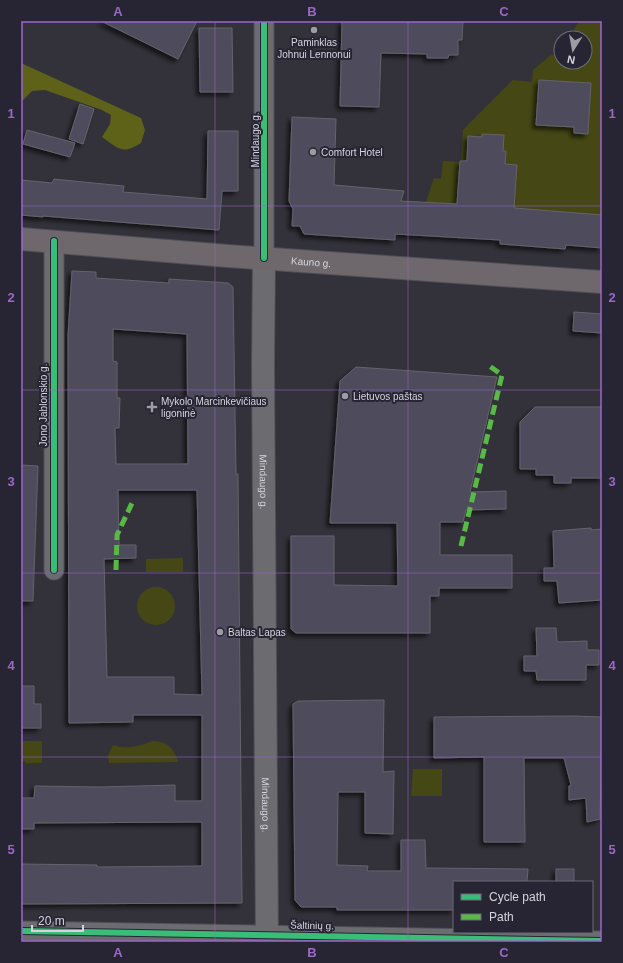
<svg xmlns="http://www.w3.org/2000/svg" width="623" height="963" font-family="Helvetica,sans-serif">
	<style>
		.green { fill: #454814; fill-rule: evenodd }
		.forest { fill: #5d6218 }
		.building { fill: #4e4b5b; stroke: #64636a; fill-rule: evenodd; filter: url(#shadow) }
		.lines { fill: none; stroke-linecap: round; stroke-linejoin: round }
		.minor-casing { stroke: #504f57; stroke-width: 21 }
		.secondary-casing { stroke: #504f57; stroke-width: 24 }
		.primary-casing { stroke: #504f57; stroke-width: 24 }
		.minor { stroke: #6b6b70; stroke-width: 19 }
		.secondary { stroke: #6b6b70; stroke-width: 22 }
		.primary { stroke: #6e686d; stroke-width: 22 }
		.quiet { stroke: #58b947; stroke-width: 5; stroke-dasharray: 10 5; stroke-linecap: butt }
		.cycleway-casing { stroke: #272533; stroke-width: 8 }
		.cycleway { stroke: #3abd76; stroke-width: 6 }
		.grid { fill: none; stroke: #9b67ca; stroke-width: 1; stroke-opacity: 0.55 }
		.poi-dot { fill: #9d9ca5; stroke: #272533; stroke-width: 1.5 }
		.labels { text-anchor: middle; stroke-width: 4; stroke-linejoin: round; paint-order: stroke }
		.poi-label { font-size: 10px; fill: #d6d5de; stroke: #272533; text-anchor: start }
		.street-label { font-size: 10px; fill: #d6d5de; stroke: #272533 }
		.neatline { fill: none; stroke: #9b67ca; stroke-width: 1.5 }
		.grid-label { font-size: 13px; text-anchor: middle; font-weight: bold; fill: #9b67ca }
	</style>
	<defs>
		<filter id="shadow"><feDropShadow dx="-3.5" dy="3.5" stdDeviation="2" flood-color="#0009"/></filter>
	</defs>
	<rect width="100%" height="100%" fill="#33323a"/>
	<g class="green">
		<path d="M579,21H602V215L492,207L515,186L517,165L505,164L503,151V135L482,134V137L468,136L467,161H461L463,130L513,80L532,82L533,70L551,55L561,56V62H585V38H572L573,31ZM539,80L591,83L588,134L574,133V127L536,125Z"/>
		<path d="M443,161L460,162L458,204L426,202L434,178L441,179Z"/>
		<path d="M183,558V572H146V559Z"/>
		<circle cx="156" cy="606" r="19"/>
		<path d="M21,741H42V763H25V761H21Z"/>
		<path d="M153,741C168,742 174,748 178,762L109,763L108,755L113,745C128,750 138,746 153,741Z"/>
		<path d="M413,769H442V796H411Z"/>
	</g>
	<path class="forest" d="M21,63L141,118L145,130L141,143C122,155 119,149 102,137L110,124L111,115L102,110L45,90L32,91L22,101L21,108Z"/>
	<g class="building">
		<path d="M101,21H197L178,59Z"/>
		<path d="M342,21H463L462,40H458V55H449L448,58H427V54L381,53L379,107L340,106Z"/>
		<path d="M199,28H232L233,92H200Z"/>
		<path d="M539,80L591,83L588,134L574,133V127L536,125Z"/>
		<path d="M80,104L94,109L83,144L69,139Z"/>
		<path d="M292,117L336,119L334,185L404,191L401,201L457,204L460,161H467L468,136L482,137V134L504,135L503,151H506L505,164L517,165L514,208L602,215V248L566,245L565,249L500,244V240L395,234V240L304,234L300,226H292L293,209L289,201Z"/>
		<path d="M27,130L75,143L70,157L23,144Z"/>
		<path d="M208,131H238V191H222L219,230L43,216V217L21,215V180L52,183L54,179L63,180L124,186L123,192L207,199Z"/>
		<path d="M72,271L96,272V278L169,283V279L228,283L233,287L236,474H238L242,903L21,904V864L97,865V867L202,866V822L34,823V829H21V798H34L35,786L100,787L175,785V801H202V715H133V722L69,723L68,335ZM113,329L187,334L188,464H116L115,428H119L120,398H117V362L113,361ZM118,490H197L202,695L174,694V677H107L104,559L136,558V545H119Z"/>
		<path d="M574,312L602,314V333L573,331Z"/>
		<path d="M356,367L497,377L470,492L506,491V509L466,510L463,522H440V555H512V588H439V596H430V633H296L291,629V536H334V585L398,586L397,523H330L340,381Z"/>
		<path d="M535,407H602V478H571V483H554V475H536V469H520V422Z"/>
		<path d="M21,465L38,466L33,601H21Z"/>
		<path d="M591,528V530L602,529V600L559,603L557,581H544V568H554L553,531Z"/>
		<path d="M536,628H556L557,642L587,641V650H599V665H586V680H537L536,671H524V656H537Z"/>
		<path d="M21,686H34V704H41V728H21Z"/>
		<path d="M384,700L383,772L394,771L393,834L365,833V792H338L337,865L368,866L367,871H401V840H425L426,868L528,869L527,882H454V910H337V907H301L295,900L293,704L298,701Z"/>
		<path d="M574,716L602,717L600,819L587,822L586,798L569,800V786L571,785L564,758H524L525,842H484V757L434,758V717Z"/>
		<rect x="556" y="869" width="18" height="13"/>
	</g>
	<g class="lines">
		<defs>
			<g id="minor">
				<path d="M264,258V21"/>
				<path d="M54,570V241"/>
				<path d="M21,931L602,941"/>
			</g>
			<g id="secondary">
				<path id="s1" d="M264,258L263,365L267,942"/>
			</g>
			<g id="primary">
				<path id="s2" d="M21,239L228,256L602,282"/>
			</g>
		</defs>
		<use href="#minor" class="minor-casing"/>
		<use href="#secondary" class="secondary-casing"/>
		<use href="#primary" class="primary-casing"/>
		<use href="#minor" class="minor"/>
		<use href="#secondary" class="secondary"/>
		<use href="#primary" class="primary"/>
		<g class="quiet">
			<path d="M461,546L502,375L488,365"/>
			<path d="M116,570L117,535L133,501"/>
		</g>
		<defs>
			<g id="cycleway">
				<path d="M264,258V21"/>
				<path d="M54,570V241"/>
				<path d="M21,931L602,941"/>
			</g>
		</defs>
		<use href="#cycleway" class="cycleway-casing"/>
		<use href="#cycleway" class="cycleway"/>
	</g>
	<path class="grid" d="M215,21V942M408,21V942M21,206H602M21,390H602M21,573H602M21,757H602"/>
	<g class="poi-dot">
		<circle cx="314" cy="30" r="4"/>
		<circle cx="313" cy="152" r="4"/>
		<circle cx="345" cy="396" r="4"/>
		<path d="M150 401h4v4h4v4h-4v4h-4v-4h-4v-4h4z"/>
		<circle cx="220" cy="632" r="4"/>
	</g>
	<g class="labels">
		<g class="poi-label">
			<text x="314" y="46" text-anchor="middle">Paminklas<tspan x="314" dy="12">Johnui Lennonui</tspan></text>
			<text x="321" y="156">Comfort Hotel</text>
			<text x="353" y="400">Lietuvos paštas</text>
			<text x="161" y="405">Mykolo Marcinkevičiaus<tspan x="161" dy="12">ligoninė</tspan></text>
			<text x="228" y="636">Baltas Lapas</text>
		</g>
		<g class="street-label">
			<text transform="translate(255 140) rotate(-90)" y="4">Mindaugo g.</text>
			<text dy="4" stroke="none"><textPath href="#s2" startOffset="291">Kauno g.</textPath></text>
			<text transform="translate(43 405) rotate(-90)" y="4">Jono Jablonskio g.</text>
			<text dy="4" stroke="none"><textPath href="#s1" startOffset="224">Mindaugo g.</textPath></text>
			<text dy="4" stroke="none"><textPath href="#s1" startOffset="547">Mindaugo g.</textPath></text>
			<text transform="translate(312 925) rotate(1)" y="4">Šaltinių g.</text>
		</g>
	</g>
	<rect width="623" height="963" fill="none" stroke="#272533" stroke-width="44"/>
	<rect x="453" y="881" width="140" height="52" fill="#272533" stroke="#6d6b77"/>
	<rect x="461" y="894" width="20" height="6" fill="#3abd76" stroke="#6d6b77"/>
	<text x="489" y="901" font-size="12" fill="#d6d5de">Cycle path</text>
	<rect x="461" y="914" width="20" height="6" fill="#58b947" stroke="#6d6b77"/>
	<text x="489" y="921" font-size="12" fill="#d6d5de">Path</text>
	<g transform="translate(573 50) rotate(191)"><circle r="19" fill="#272533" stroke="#6d6b77"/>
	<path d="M0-3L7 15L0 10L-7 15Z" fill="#9d9ca5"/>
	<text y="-6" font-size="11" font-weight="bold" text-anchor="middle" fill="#d6d5de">N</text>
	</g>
	<path d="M32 925v6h51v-6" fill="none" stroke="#d6d5de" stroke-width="2"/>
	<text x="38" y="925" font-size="12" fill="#d6d5de" stroke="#272533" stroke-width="3" paint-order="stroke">20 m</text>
	<rect x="22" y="22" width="579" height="919" class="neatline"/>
	<g class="grid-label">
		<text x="118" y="16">A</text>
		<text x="312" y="16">B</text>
		<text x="504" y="16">C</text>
		<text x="11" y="118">1</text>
		<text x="612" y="118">1</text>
		<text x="11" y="302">2</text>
		<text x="612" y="302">2</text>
		<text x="11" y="486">3</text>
		<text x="612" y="486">3</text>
		<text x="11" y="670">4</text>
		<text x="612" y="670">4</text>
		<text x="11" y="854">5</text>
		<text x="612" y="854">5</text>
		<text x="118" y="957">A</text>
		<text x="312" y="957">B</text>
		<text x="504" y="957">C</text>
	</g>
</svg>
